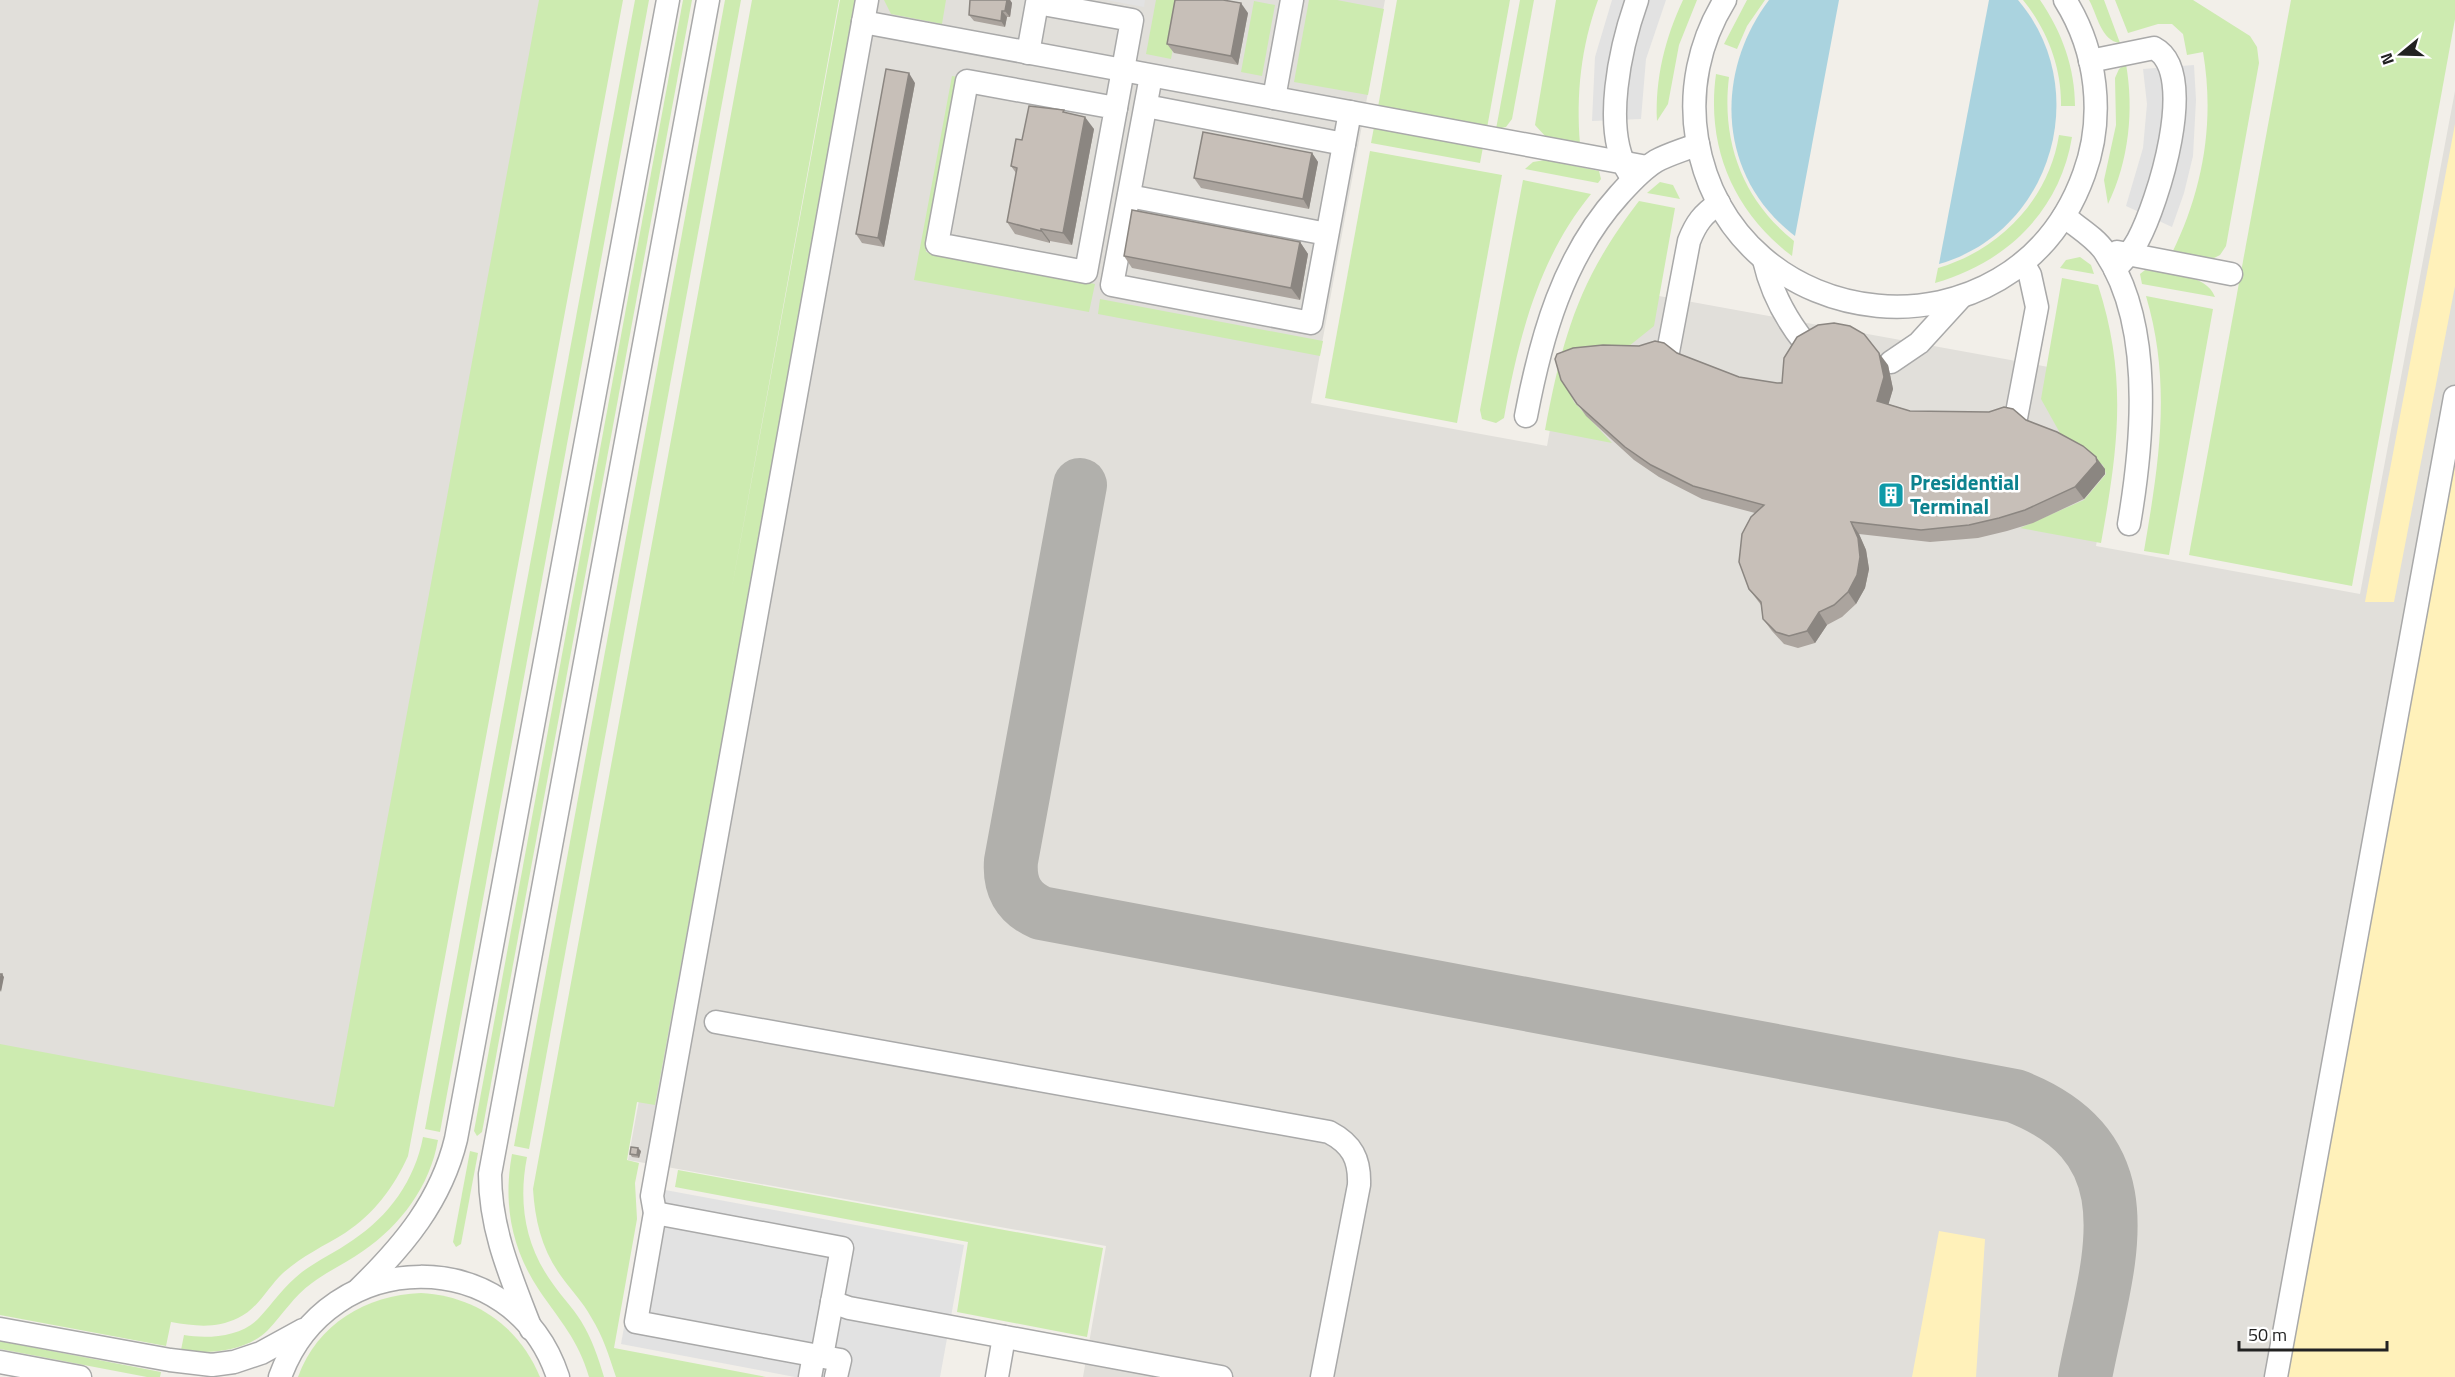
<svg xmlns="http://www.w3.org/2000/svg" width="2455" height="1377" font-family="'Titillium Web',sans-serif">
	<style>
		.airport { fill: #e1dfda }
		.grass { fill: #cdebb0 }
		.sand { fill: #fff1ba }
		.parking { fill: #e2e2e2 }
		.water { fill: #aad3df }
		.lines { fill: none; stroke-linecap: round; stroke-linejoin: round }
		.taxiway { stroke: #b1b0ac; stroke-width: 54 }
		.minor-casing { stroke: #a9a9a9; stroke-width: 25 }
		.minor { stroke: #fff; stroke-width: 22 }
		.wall { fill: #aba49e }
		.shaded-wall { fill: #8b8681 }
		.building { fill: #c7bfb8; stroke: #8b8681; stroke-width: 1.5 }
		.labels { text-anchor: middle; stroke-width: 5; stroke-linejoin: round; paint-order: stroke }
		.culture-label { font-size: 21px; font-weight: bold; fill: #0d838f; stroke: #fff; text-anchor: start }
	</style>
	<rect width="100%" height="100%" fill="#f2efe9"/>
	<g class="airport">
		<path d="M0,0H543L341,1109L0,1052Z"/>
		<path d="M841,0H1385L1311,403L1547,446L1562,364L1604,286L2098,376L2109,472L2096,546L2360,594L2455,91V1377H1083L1106,1246L628,1160Z"/>
	</g>
	<g class="grass">
		<path d="M539,0H623L408,1156C394,1187 374,1214 345,1233C324,1246 302,1256 283,1273C268,1287 257,1310 238,1318C215,1329 195,1326 171,1322L166,1346L0,1315V1044L334,1107Z"/>
		<path d="M635,0H649L440,1132L425,1129Z"/>
		<path d="M683,0H692L482,1132L477,1136L474,1131Z"/>
		<path d="M725,0H741L529,1149L514,1146Z"/>
		<path d="M752,0H839L730,598L840,0H859L655,1105L637,1102L627,1160L639,1163L635,1183L637,1219L614,1348L766,1377H616C609,1356 603,1336 591,1317C583,1302 571,1290 561,1276C542,1250 535,1221 533,1189Z"/>
		<path d="M884,0H946L942,24L891,14Z"/>
		<path d="M1156,0H1182L1171,59L1146,54Z"/>
		<path d="M1309,0H1337L1384,9L1368,95L1294,82Z"/>
		<path d="M1397,0H1510L1487,128L1378,107Z"/>
		<path d="M1520,0H1534L1512,119L1506,127L1496,129Z"/>
		<path d="M1556,0H1598C1581,47 1576,94 1580,144L1546,137L1535,125Z"/>
		<path d="M1683,0H1697L1679,45L1668,104L1657,121C1655,79 1665,38 1683,0Z"/>
		<path d="M1747,0H1765L1747,26L1737,49L1724,44Z"/>
		<path d="M2023,0H2040C2062,32 2075,68 2075,106H2061C2062,68 2047,29 2023,0Z"/>
		<path d="M2089,0H2104L2120,43C2101,41 2097,14 2089,0Z"/>
		<path d="M2115,0H2193L2250,36L2257,47L2259,63L2226,246L2220,255L2214,258L2172,253C2203,190 2215,122 2203,52L2187,55L2183,34L2172,24H2158L2128,33Z"/>
		<path d="M2291,0H2455V19L2352,586L2189,555Z"/>
		<path d="M1254,1L1275,5L1262,76L1241,72Z"/>
		<path d="M2126,64C2134,110 2129,161 2108,204L2104,180L2116,125L2115,78L2119,69Z"/>
		<path d="M1716,74L1729,77C1721,142 1743,200 1794,241L1792,256C1733,211 1706,147 1716,74Z"/>
		<path d="M952,76L958,77L926,252L1095,284L1089,312L914,280Z"/>
		<path d="M1374,127L1483,147L1480,163L1371,143Z"/>
		<path d="M2059,135L2072,137C2060,211 2006,263 1935,283L1938,268C2000,250 2049,199 2059,135Z"/>
		<path d="M1370,151L1502,175L1457,423L1325,398Z"/>
		<path d="M1545,160L1599,171L1601,179L1598,183L1525,169L1533,162Z"/>
		<path d="M1523,180L1591,194C1538,259 1519,337 1504,418L1496,423L1482,419L1480,410Z"/>
		<path d="M1660,182L1673,185L1680,199L1647,193Z"/>
		<path d="M1639,201L1675,208L1654,326L1624,350L1565,383L1574,402L1612,443L1545,430C1563,335 1579,279 1639,201Z"/>
		<path d="M2080,257L2091,265L2094,274L2060,268L2066,260Z"/>
		<path d="M2145,270C2168,274 2206,273 2215,297L2142,284L2140,274Z"/>
		<path d="M2062,278L2098,285C2128,378 2118,449 2101,543L2020,528L2084,500L2106,474L2103,465L2065,442L2041,399Z"/>
		<path d="M2146,296L2213,309L2169,555L2144,551C2159,463 2172,384 2146,296Z"/>
		<path d="M1100,299L1323,341L1320,356L1098,314Z"/>
		<path d="M423,1137L438,1140C430,1186 401,1225 363,1251C346,1263 328,1271 312,1283C294,1296 283,1314 268,1330C247,1351 209,1355 181,1350L184,1335C207,1339 240,1337 258,1319C273,1303 284,1286 302,1272C318,1260 336,1252 353,1240C389,1216 415,1180 423,1137Z"/>
		<path d="M470,1151L478,1153L461,1244L456,1247L453,1242Z"/>
		<path d="M512,1154L527,1157C518,1203 525,1246 553,1284C562,1297 573,1308 581,1321C592,1339 598,1357 604,1377H589C578,1339 560,1321 539,1290C511,1248 503,1203 512,1154Z"/>
		<path d="M678,1170L1103,1248L1087,1337L957,1312L968,1242L675,1187Z"/>
		<path d="M421,1293C475,1296 519,1326 540,1377H298C317,1324 366,1295 421,1293Z"/>
		<path d="M0,1341L161,1372L160,1377H147L0,1349Z"/>
	</g>
	<g class="sand">
		<path d="M2455,124V286L2394,602H2365Z"/>
		<path d="M2455,457V1377H2285Z"/>
		<path d="M1939,1231L1985,1239L1976,1377H1912Z"/>
	</g>
	<g class="parking">
		<path d="M1106,0H1145L1144,7Z"/>
		<path d="M1612,0H1666L1646,59L1641,119L1592,121L1595,57Z"/>
		<path d="M2194,65L2196,100L2193,156L2184,193L2172,227L2126,206L2143,148L2147,104L2143,69Z"/>
		<path d="M649,1187L964,1245L940,1377H795L621,1344Z"/>
	</g>
	<g class="water">
		<path d="M1769,0H1839L1795,236C1718,178 1713,74 1769,0Z"/>
		<path d="M1989,0H2018C2094,89 2052,232 1939,264Z"/>
	</g>
	<g class="lines">
		<path class="taxiway" d="M1080,485L1011,861C1009,886 1018,903 1041,913L2015,1096C2155,1150 2106,1266 2085,1377"/>
		<defs>
			<g id="minor">
				<path d="M1725,0C1699,42 1689,91 1697,139C1732,342 2014,369 2084,174C2105,117 2097,51 2065,0"/>
				<path d="M863,22L1647,167"/>
				<path d="M1028,53L1037,3L1132,20L1116,108"/>
				<path d="M2090,61L2154,48C2200,72 2157,205 2138,240C2132,251 2124,260 2115,269"/>
				<path d="M1151,76L1112,285L1311,323L1350,112"/>
				<path d="M967,81L1116,108L1086,272L937,244Z"/>
				<path d="M1274,98L1292,0"/>
				<path d="M1146,106L1344,144"/>
				<path d="M1629,173C1601,130 1621,45 1637,0"/>
				<path d="M1129,196L1327,234"/>
				<path d="M2064,216C2077,227 2096,238 2105,252C2154,325 2143,442 2129,524"/>
				<path d="M2117,252L2231,274"/>
				<path d="M1764,260C1771,291 1785,318 1805,343"/>
				<path d="M1668,352L1689,241C1696,223 1703,214 1719,203"/>
				<path d="M1891,362L1919,343L1961,297"/>
				<path d="M1526,416C1541,337 1563,257 1619,195C1630,183 1641,170 1656,161C1669,154 1684,150 1698,144"/>
				<path d="M2016,418L2037,307L2030,275L2023,263"/>
				<path d="M716,1022L1329,1132C1352,1144 1360,1159 1359,1185L1322,1377"/>
				<path d="M655,1213L842,1248L822,1356"/>
				<path d="M359,1289C404,1245 441,1201 456,1139L668,0"/>
				<path d="M832,1302L849,1308L1221,1377"/>
				<path d="M0,1329L170,1360L212,1365L234,1362L261,1353L303,1330"/>
				<path d="M531,1329C511,1277 490,1230 490,1174L708,0"/>
				<path d="M0,1362L80,1377"/>
				<path d="M280,1377C327,1245 514,1242 558,1377"/>
				<path d="M810,1377L814,1355"/>
				<path d="M836,1377L840,1360L636,1322L655,1213L652,1196L867,0"/>
				<path d="M997,1377L1004,1337"/>
				<path d="M2276,1377L2455,397"/>
			</g>
		</defs>
		<use href="#minor" class="minor-casing"/>
		<use href="#minor" class="minor"/>
	</g>
	<g class="wall">
		<path d="M970,0H1010L1012,3L1010,17H1007L1005,27L974,21L969,15Z"/>
		<path d="M1248,13L1238,65L1174,53L1167,44Z"/>
		<path d="M915,83L884,247L862,243L856,234Z"/>
		<path d="M1066,113L1094,129L1072,245L1050,241V243L1015,234L1007,222L1016,173L1011,166Z"/>
		<path d="M1312,153L1318,162L1309,209L1201,188L1194,178Z"/>
		<path d="M1300,242L1308,254L1300,300L1132,268L1124,256Z"/>
		<path d="M1677,353L1739,377L1777,383L1888,365L1893,389L1888,404L1910,411L2026,420L2105,469V474L2084,499L2033,523L2007,531L1978,538L1930,542L1859,534L1866,550L1869,569L1865,588L1856,604L1842,617L1827,625L1815,643L1798,648L1784,644L1772,631L1763,619L1761,605L1749,589L1755,513L1702,499L1659,477L1634,460L1586,416L1561,380Z"/>
		<path d="M641,1151L639,1158L632,1157L630,1154Z"/>
	</g>
	<g class="shaded-wall">
		<path d="M1007,0H1010L1012,3L1010,17L1005,11Z"/>
		<path d="M1241,3L1248,13L1238,65L1231,56Z"/>
		<path d="M1002,11L1007,17L1005,27L1001,21Z"/>
		<path d="M909,73L915,83L884,247L878,238Z"/>
		<path d="M1085,117L1094,129L1072,245L1063,233Z"/>
		<path d="M1312,153L1318,162L1309,209L1303,199Z"/>
		<path d="M1041,229L1050,241V243L1041,231Z"/>
		<path d="M1300,242L1308,254L1300,300L1291,288Z"/>
		<path d="M1879,353L1888,365L1893,389L1886,413L1877,401Z"/>
		<path d="M2096,457L2105,469V474L2084,499L2075,487Z"/>
		<path d="M1851,522L1859,534L1866,550L1869,569L1865,588L1856,604L1848,592Z"/>
		<path d="M1819,612L1827,625L1815,643L1807,631Z"/>
		<path d="M2,974L4,977L1,992L0,990V985Z"/>
		<path d="M638,1148L641,1151L639,1158L637,1155Z"/>
	</g>
	<g class="building">
		<path d="M970,0H1007L1005,11H1002L1001,21L969,15Z"/>
		<path d="M1175,0H1223L1241,3L1231,56L1167,44Z"/>
		<path d="M886,69L909,73L878,238L856,234Z"/>
		<path d="M1029,106L1064,110L1063,112L1085,117L1063,233L1041,229V231L1007,222L1017,168L1011,166L1016,139L1022,140Z"/>
		<path d="M1203,132L1312,153L1303,199L1194,178Z"/>
		<path d="M1132,210L1300,242L1291,288L1124,256Z"/>
		<path d="M1834,323L1850,326L1864,334L1879,353L1884,377L1877,401L1910,411L1989,412L2004,407L2013,409L2026,420L2057,432L2083,446L2096,457L2097,462L2075,487L2025,510L1999,518L1969,525L1921,530L1851,522L1858,538L1860,557L1857,575L1848,592L1834,605L1819,612L1807,631L1789,636L1776,632L1763,619L1761,602L1749,589L1739,562L1742,534L1751,517L1764,505L1693,486L1651,465L1625,447L1577,404L1561,380L1555,359L1557,354L1573,348L1603,345L1639,346L1655,341L1664,343L1677,353L1739,377L1777,383H1782L1784,358L1797,337L1818,325Z"/>
		<path d="M0,974H2L0,985Z"/>
		<path d="M631,1147L638,1148L637,1155L630,1154Z"/>
	</g>
	<defs>
		<symbol id="building-square" viewBox="-11 -11 22 22"><rect x="-9" y="-9" width="18" height="18" rx="4" fill="#0f9aa8" stroke="#fff"/><path d="M-4-6H4V6H1V3H-1V6H-4ZM-2.5-4.3h1.7v1.8h-1.7ZM.8-4.3h1.7v1.8H.8ZM-2.5-1h1.7V.8h-1.7ZM.8-1h1.7V.8H.8Z" fill="#fff"/></symbol>
	</defs>
	<g fill-rule="evenodd">
		<use href="#building-square" x="1876" y="480" width="30" height="30"/>
	</g>
	<g class="labels">
		<g class="culture-label">
			<text x="1910" y="490">Presidential<tspan x="1910" dy="24">Terminal</tspan></text>
		</g>
	</g>
	<g transform="translate(2401 54) rotate(251)" stroke="#ffffff" stroke-width="4.5" paint-order="stroke">
	<path d="M0-4.5L10 22L0 15L-10 22Z" fill="#222222"/>
	<text y="-9" font-size="16" font-weight="bold" text-anchor="middle" fill="#222222">N</text>
	</g>
	<path d="M2239 1341v9h148v-9" fill="none" stroke="#222222" stroke-width="3"/>
	<text x="2248" y="1341" font-size="18" fill="#222222" stroke="#ffffff" stroke-width="4.5" paint-order="stroke">50 m</text>
</svg>
